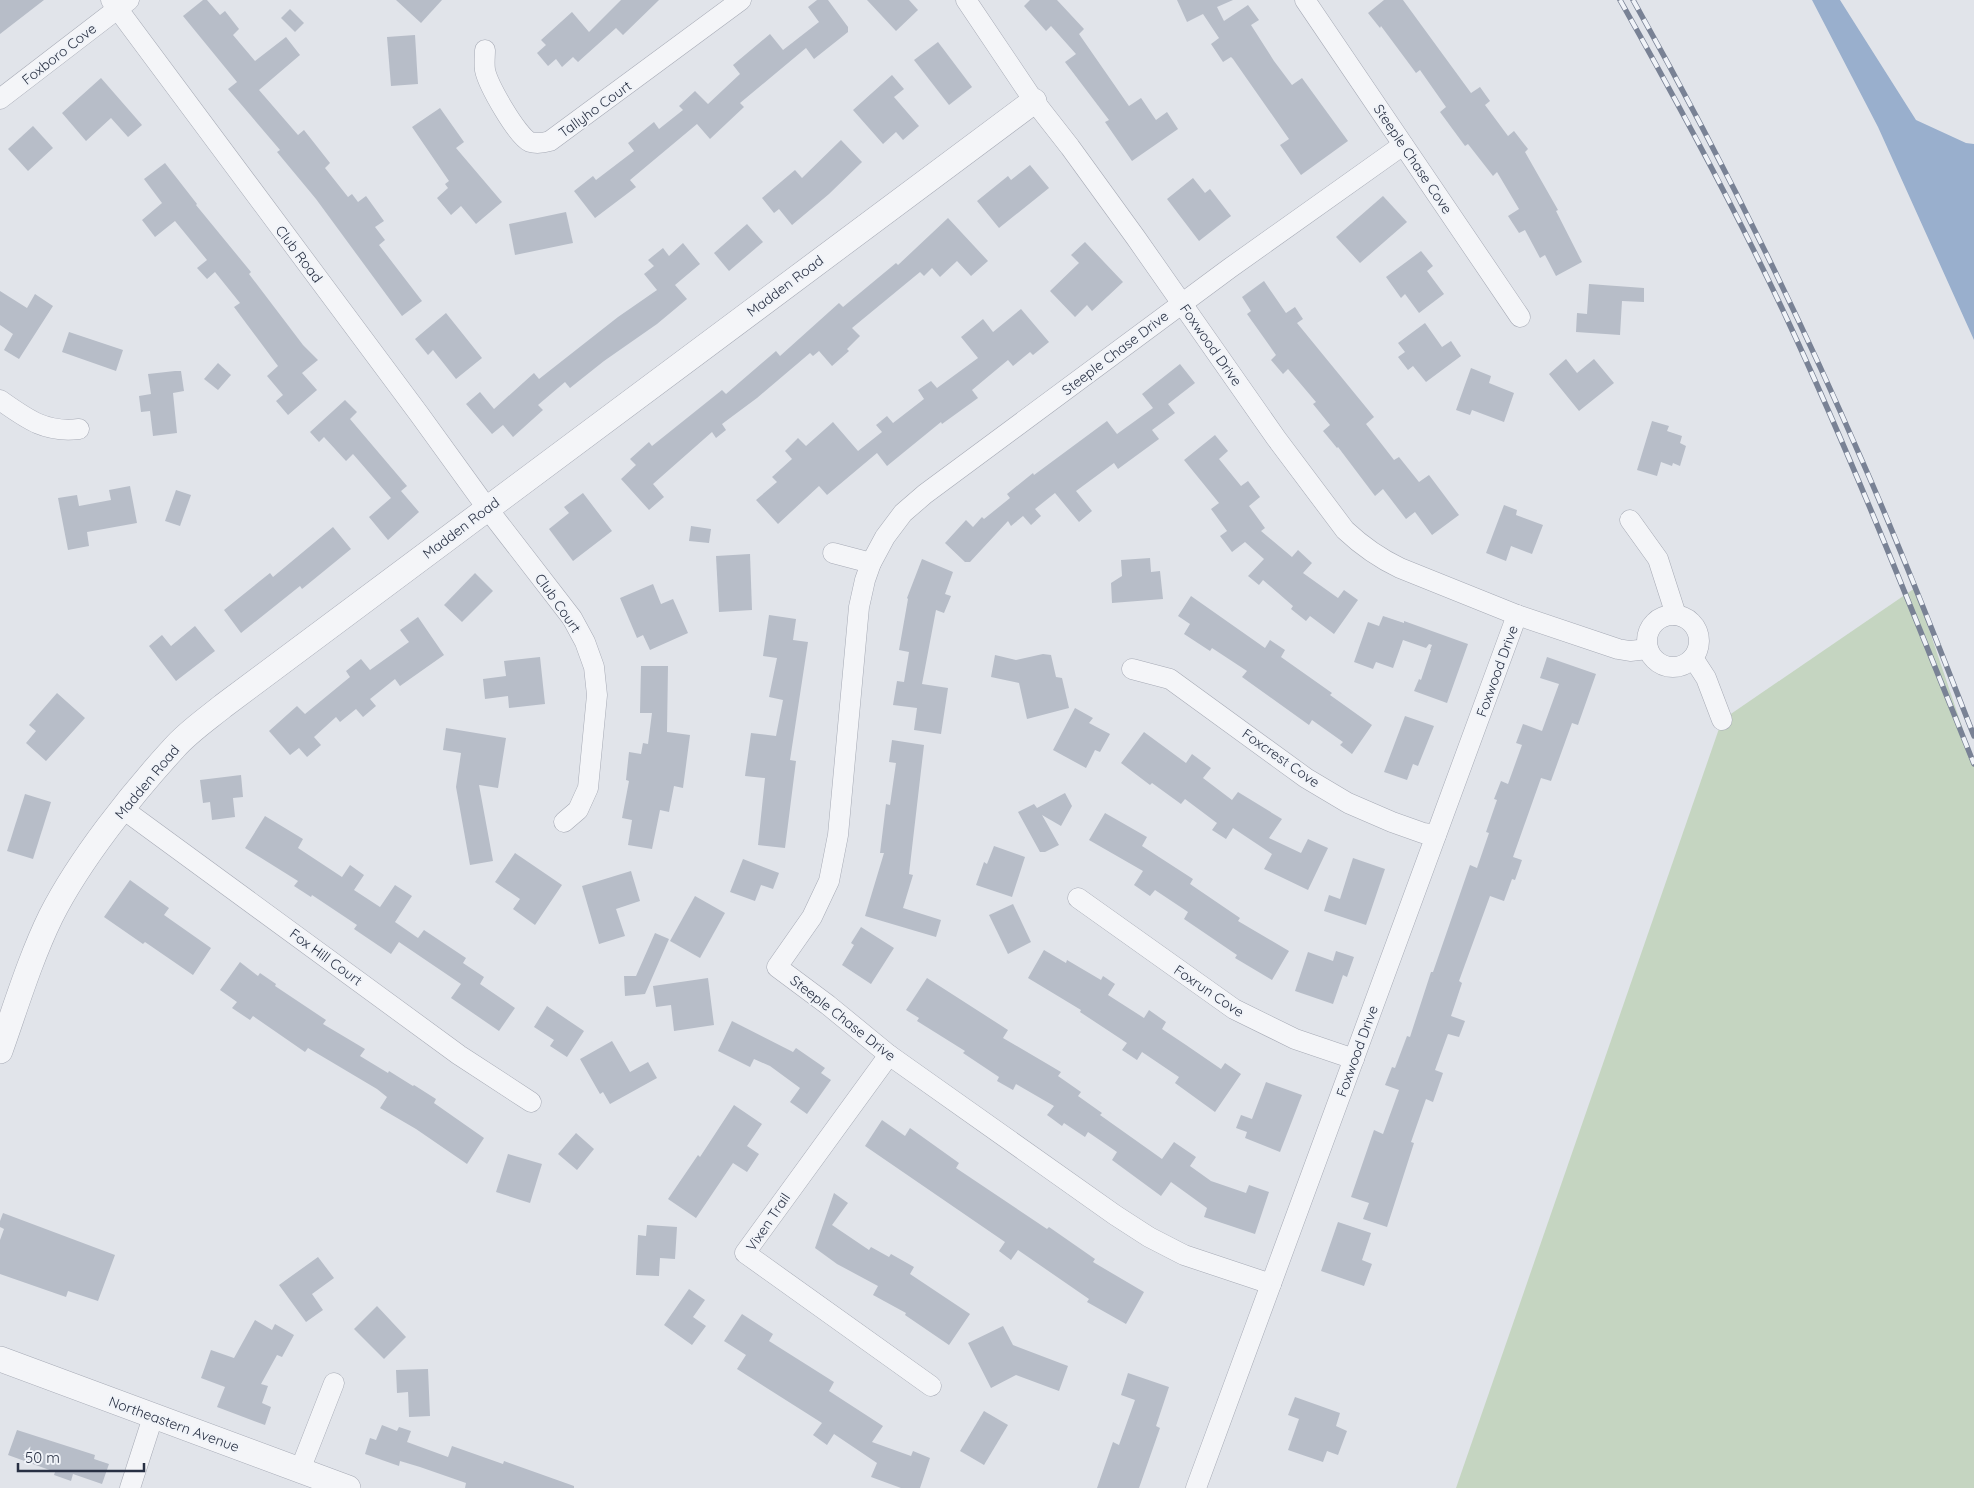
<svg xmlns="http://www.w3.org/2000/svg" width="1974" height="1488" font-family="Quicksand,sans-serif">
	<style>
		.green { fill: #c5d5c1 }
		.water { fill: #99afcd }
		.building { fill: #b7bdc8 }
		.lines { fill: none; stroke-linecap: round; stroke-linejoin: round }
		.minor-casing { stroke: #a6aab5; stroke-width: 21 }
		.tertiary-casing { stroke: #a6aab5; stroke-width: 26 }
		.minor { stroke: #f4f5f8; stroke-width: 20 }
		.tertiary { stroke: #f4f5f8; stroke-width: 25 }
		.rail-casing { stroke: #798295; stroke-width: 5.5 }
		.rail { stroke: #f0f3f8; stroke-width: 4; stroke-dasharray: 11; stroke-linecap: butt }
		.labels { text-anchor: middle; stroke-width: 4; stroke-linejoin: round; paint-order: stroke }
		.street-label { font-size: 14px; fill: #283043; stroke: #f0f3f8 }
	</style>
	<rect width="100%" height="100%" fill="#e1e4ea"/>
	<path class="green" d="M1915,588L1974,762V1488H1456L1722,720Z"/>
	<path class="water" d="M1812,0H1840L1916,120L1966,143L1974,144V340L1878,127Z"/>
	<g class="building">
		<path d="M0,0H44L0,34Z"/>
		<path d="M203,0H207L220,15L225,11L239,29L233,35L255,61L286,37L300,55L259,90L298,135L304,130L330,163L325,168L348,197L352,194L358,202L366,196L384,221L375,227L385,240L379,245L422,301L402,316L316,199L277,152L280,150L228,89L237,82L183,16Z"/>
		<path d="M396,0H442L421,23Z"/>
		<path d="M621,0H659L623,35L616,28L578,62L573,57L562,67L556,59L548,66L537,53L546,45L541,40L572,12L589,32Z"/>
		<path d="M817,0H828L848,27V32L814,59L806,48L740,103L744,107L710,139L697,124L630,180L636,187L595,218L574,191L593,176L596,180L634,151L628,143L654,122L659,129L683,110L679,106L695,91L708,104L740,74L733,65L770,34L783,50L819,22L808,7Z"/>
		<path d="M867,0H909L918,10L896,31Z"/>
		<path d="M1030,0H1057L1084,29L1079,34L1129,106L1141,98L1156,120L1167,112L1178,129L1132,161L1105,122L1109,120L1065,62L1076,54L1051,26L1046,31L1024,6Z"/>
		<path d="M1177,0H1233L1217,7L1224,21L1248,5L1259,20L1251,25L1274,61L1292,85L1302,78L1348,141L1301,175L1280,145L1289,139L1233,59L1231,57L1223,62L1211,44L1219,38L1203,14L1187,22Z"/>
		<path d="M1384,0H1403L1471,93L1480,87L1490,101L1485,105L1508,136L1514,131L1528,149L1525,152L1558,210L1556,211L1582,262L1556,276L1545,255L1540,258L1525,230L1519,233L1508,216L1519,209L1497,172L1493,176L1468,144L1465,146L1440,112L1446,107L1420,70L1416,73L1381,26L1380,28L1368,13Z"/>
		<path d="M290,9L304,23L295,32L281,18Z"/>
		<path d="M415,35L418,84L391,86L387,37Z"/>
		<path d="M938,42L972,87L949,105L914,60Z"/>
		<path d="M892,75L904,89L894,97L919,126L903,140L896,132L883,144L853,110Z"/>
		<path d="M101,78L142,125L128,137L111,118L86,141L62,113Z"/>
		<path d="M440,108L464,142L456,148L502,202L476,224L461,206L451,215L437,198L448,188L445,184L449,181L412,127Z"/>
		<path d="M33,126L53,148L28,171L8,149Z"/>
		<path d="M841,140L862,162L829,194L792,225L779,209L774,213L762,198L795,170L802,178Z"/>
		<path d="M165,163L197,204L196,205L251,272L249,274L303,345L318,360L302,373L317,390L288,415L276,401L283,395L267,376L278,366L234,307L240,303L215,272L207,279L197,268L207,260L175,221L155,237L142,220L162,203L144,179Z"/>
		<path d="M1030,165L1049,188L999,228L977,201L1008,176L1011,180Z"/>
		<path d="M1193,178L1205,193L1210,189L1231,216L1199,241L1167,199Z"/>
		<path d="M1383,196L1407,222L1360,263L1336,237Z"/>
		<path d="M566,212L573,243L515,255L509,224Z"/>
		<path d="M948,218L988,261L971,276L957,261L940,277L932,268L924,276L920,272L852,328L860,336L847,349L849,351L832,366L819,351L813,356L810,353L757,398L722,424L726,430L716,438L712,432L653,484L664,497L649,510L621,479L636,465L630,459L649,442L652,446L722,390L726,394L776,351L780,356L839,303L843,307L896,263L898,265Z"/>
		<path d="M747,224L763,242L729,271L714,253Z"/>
		<path d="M1085,242L1123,282L1092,311L1087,305L1075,317L1050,291L1079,263L1071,255Z"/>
		<path d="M683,243L700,264L675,285L687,299L657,324L604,361L570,388L565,382L538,405L543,410L513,437L503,425L492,434L466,404L480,392L494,409L534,373L539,379L618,317L657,290L644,274L654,266L648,260L663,248L669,256Z"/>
		<path d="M1421,251L1433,266L1427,271L1444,294L1419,313L1405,294L1401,298L1386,277Z"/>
		<path d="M1264,281L1286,313L1295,307L1303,319L1297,323L1374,417L1366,424L1394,460L1399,457L1419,482L1429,475L1459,515L1432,535L1415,512L1406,519L1383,489L1375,496L1338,447L1337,448L1323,431L1330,425L1313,404L1316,402L1288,369L1283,374L1271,360L1276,355L1247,314L1251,311L1242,297Z"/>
		<path d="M1589,284L1644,288V302L1622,301L1620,335L1576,332L1577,313L1587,314Z"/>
		<path d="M0,291L27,308L35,294L53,306L19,359L4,350L13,334L0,325Z"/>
		<path d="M1021,309L1049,342L1033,355L1030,352L1013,366L1008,360L972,390L978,398L942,424L941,422L887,466L877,453L827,495L819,486L778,524L756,500L777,482L772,477L792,459L785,451L798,438L806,446L833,422L858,451L882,432L876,425L887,416L893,423L924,399L918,390L931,381L937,388L978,358L961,337L983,319L993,332Z"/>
		<path d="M446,313L482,358L456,379L433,350L428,355L415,339Z"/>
		<path d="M1425,323L1442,347L1451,341L1461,356L1426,382L1413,366L1408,370L1398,357L1405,352L1398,343Z"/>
		<path d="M69,332L123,350L116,371L62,352Z"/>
		<path d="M1566,359L1577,373L1594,359L1614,383L1579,411L1549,374Z"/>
		<path d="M218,363L231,375L218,390L204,379Z"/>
		<path d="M1180,364L1195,383L1168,404L1175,413L1152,430L1159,439L1118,469L1114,463L1076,491L1092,511L1079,522L1055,493L1035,509L1041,516L1031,525L1023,516L1011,526L1008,521L970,562H965L945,543L966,520L973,527L982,517L984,519L1010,498L1007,494L1033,473L1034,475L1107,421L1117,434L1153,408L1142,394Z"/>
		<path d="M1471,368L1491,376L1489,383L1514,393L1504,422L1472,410L1470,415L1456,410Z"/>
		<path d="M175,371H181L184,391L173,393L177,433L153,436L150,411L141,412L139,396L151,394L148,374Z"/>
		<path d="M345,400L357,412L350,419L407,486L401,491L419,512L388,540L369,517L391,498L353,454L346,461L324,437L319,442L310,432Z"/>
		<path d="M1652,421L1669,426L1667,431L1682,436L1680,443L1686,446L1680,466L1673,463L1672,466L1661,462L1657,476L1637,470Z"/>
		<path d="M1215,435L1228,451L1219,459L1241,486L1248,481L1260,497L1249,506L1265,528L1261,531L1292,557L1298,550L1312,563L1303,573L1338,598L1344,590L1358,600L1334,634L1310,616L1306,621L1291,609L1293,606L1263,580L1259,585L1248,576L1264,559L1245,542L1232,552L1220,536L1227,531L1211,509L1219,503L1184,460Z"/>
		<path d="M130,486L137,523L87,532L89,546L68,550L58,498L77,495L79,506L111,500L109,490Z"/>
		<path d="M176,490L191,495L180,526L165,521Z"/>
		<path d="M583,493L612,531L573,561L549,529L569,513L564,507Z"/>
		<path d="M1504,505L1517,510L1516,515L1543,525L1532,554L1511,546L1506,561L1486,553Z"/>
		<path d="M691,526L711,529L709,543L689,541Z"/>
		<path d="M333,527L351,549L302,589L300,586L241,633L224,610L270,573L273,577Z"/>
		<path d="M750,554L752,610L719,612L716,556Z"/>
		<path d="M1150,558L1151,572L1160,571L1163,599L1112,603L1111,583L1122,576L1121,560Z"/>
		<path d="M922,559L953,572L945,594L951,596L944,613L936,610L922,684L948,688L941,734L914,730L917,708L893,705L897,681L904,682L909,652L899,650L908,599L907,598Z"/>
		<path d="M475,573L493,591L462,622L444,605Z"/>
		<path d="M653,584L661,604L673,599L688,633L650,650L643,635L637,638L620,598Z"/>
		<path d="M1191,596L1265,648L1270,640L1285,650L1281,657L1332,693L1330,695L1372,725L1352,754L1340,745L1343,742L1312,720L1309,725L1242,677L1247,671L1212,648L1210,651L1184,634L1190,624L1178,616Z"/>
		<path d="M769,615L796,619L793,640L808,642L790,760L796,761L785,848L758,845L765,778L745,776L751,733L776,736L783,700L769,697L777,658L763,656Z"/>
		<path d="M1383,616L1404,623V621L1468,644L1447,703L1414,691L1419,679L1421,680L1431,650H1430L1432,645L1429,644L1426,648L1403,640L1393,668L1376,662L1373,669L1354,662L1368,622L1379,626Z"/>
		<path d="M418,617L444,655L400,686L395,679L370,699L376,706L363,717L356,709L340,722L336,717L314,737L321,745L307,757L299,748L290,755L269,731L297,706L305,714L350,677L346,671L361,659L370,670L409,642L400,630Z"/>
		<path d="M195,626L215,651L176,681L149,646L162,635L171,646Z"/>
		<path d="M1043,654L1051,655L1056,677L1062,678L1069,708L1027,719L1019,683L991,677L995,655L1016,660Z"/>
		<path d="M540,657L545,704L509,708L508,696L485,699L483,679L506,676L504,661Z"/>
		<path d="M1547,657L1596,674L1578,725L1572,723L1551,781L1541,778L1513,857L1522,860L1515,880L1512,879L1504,901L1490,896L1459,981L1462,983L1451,1016L1465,1021L1459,1037L1448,1034L1435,1070L1443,1073L1433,1102L1426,1099L1411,1142L1414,1143L1387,1227L1363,1219L1369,1203L1351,1197L1374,1130L1383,1134L1399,1090L1385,1085L1392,1067L1395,1068L1407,1036L1410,1037L1431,972H1433L1470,865L1477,868L1489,833L1486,832L1497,800L1494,799L1501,781L1508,784L1522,745L1516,743L1523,724L1542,731L1559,684L1540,678Z"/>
		<path d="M641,666H668L667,732L690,735L683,788L674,786L669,812L660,810L652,849L628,845L632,820L622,818L629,781L626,780L629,752L641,754L643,743L648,744L652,713H640Z"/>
		<path d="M57,693L85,718L46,761L26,743L36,731L29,725Z"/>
		<path d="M1075,708L1093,718L1089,723L1110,734L1100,752L1095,750L1086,768L1053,750Z"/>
		<path d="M1405,716L1434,726L1418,766L1413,764L1407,780L1384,772Z"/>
		<path d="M446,728L506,738L498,788L479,785L493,861L470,865L456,787L461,753L443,750Z"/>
		<path d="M1144,732L1186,763L1192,754L1211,768L1203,778L1232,800L1238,792L1282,819L1269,838L1301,853L1308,839L1328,848L1308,890L1264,869L1272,854L1233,828L1226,839L1212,830L1217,823L1185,799L1181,804L1152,783L1150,785L1121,763Z"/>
		<path d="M892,740L924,745L909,874L913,875L903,908L941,920L936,937L865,916L884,853H880L886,804L890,805L896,763L889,762Z"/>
		<path d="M241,775L243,797L233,798L235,817L212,820L210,802L203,803L200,780Z"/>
		<path d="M1065,793L1072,806L1061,826L1042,815L1059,845L1045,852H1040L1018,812L1034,804L1037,808Z"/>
		<path d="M25,794L51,802L33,859L7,851Z"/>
		<path d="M1105,813L1147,837L1142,846L1193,879L1190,884L1240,918L1238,921L1289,951L1272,980L1235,958L1237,955L1184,919L1188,912L1155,890L1150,896L1134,885L1143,871L1089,840Z"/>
		<path d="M265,816L303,839L298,848L342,877L350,865L364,875L354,890L380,907L395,885L412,896L395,922L418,938L424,930L466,958L463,963L484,977L480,984L515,1008L499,1031L451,998L461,984L399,942L391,954L354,929L357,925L312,895L311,897L294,886L298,881L245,848Z"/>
		<path d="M994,846L1025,857L1012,897L976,885L984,862L987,864Z"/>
		<path d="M515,853L562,885L535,925L513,909L520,899L495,882Z"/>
		<path d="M1353,858L1385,869L1366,925L1324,911L1329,895L1340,899Z"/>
		<path d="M743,859L779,873L773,889L761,885L755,901L730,892Z"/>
		<path d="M631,871L640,901L616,909L625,936L599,944L582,886Z"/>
		<path d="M130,880L169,908L164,915L211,948L193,975L145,942L143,944L104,917Z"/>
		<path d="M695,896L725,913L700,958L670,941Z"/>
		<path d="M1013,904L1031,942L1008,954L989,915Z"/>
		<path d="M861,927L894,948L871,984L842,965L854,945L851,943Z"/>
		<path d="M655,933L669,939L645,994L625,996L624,976H636Z"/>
		<path d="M1044,950L1066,963L1067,960L1101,980L1103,976L1115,984L1108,995L1144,1018L1149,1010L1166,1022L1162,1029L1186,1045L1221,1069L1225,1063L1241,1074L1215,1112L1175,1083L1179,1077L1142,1052L1137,1060L1122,1050L1127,1043L1080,1012L1081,1010L1028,978Z"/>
		<path d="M1336,951L1354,957L1347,977L1343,975L1333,1004L1295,991L1308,952L1333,961Z"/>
		<path d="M240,962L258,976L260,973L276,984L275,986L326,1020L323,1024L365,1049L360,1056L388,1073L389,1071L413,1086L414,1085L436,1099L434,1103L484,1138L467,1164L416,1129L380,1108L387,1097L377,1089L308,1048L305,1052L253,1016L250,1020L232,1008L237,1002L220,990Z"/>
		<path d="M708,978L714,1025L674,1031L671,1005L656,1007L653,986Z"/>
		<path d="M927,978L1008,1030L1003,1038L1061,1072L1058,1076L1081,1092L1078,1096L1102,1113L1100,1115L1162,1159L1174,1142L1196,1157L1190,1166L1211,1181L1246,1193L1249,1185L1269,1192L1255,1234L1204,1217L1207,1208L1171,1182L1161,1196L1112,1160L1117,1152L1088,1132L1085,1137L1064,1123L1062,1126L1047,1115L1054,1106L1016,1084L1013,1090L997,1081L999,1077L963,1053L965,1051L917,1021L919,1018L906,1010Z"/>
		<path d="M547,1006L584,1031L567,1057L550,1046L554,1040L534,1027Z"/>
		<path d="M732,1021L793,1052L796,1048L825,1068L821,1073L831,1080L807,1114L790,1102L800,1088L770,1066L754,1059L750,1067L718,1051Z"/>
		<path d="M612,1041L630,1072L648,1062L657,1078L610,1104L603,1092L600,1094L580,1059Z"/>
		<path d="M1266,1082L1302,1095L1280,1152L1245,1138L1247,1132L1236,1128L1241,1115L1252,1119Z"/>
		<path d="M734,1105L762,1124L747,1146L759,1154L747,1172L733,1163L696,1218L668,1199L698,1155L700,1157Z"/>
		<path d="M882,1120L905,1136L910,1128L959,1163L956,1168L1047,1229L1049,1227L1095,1259L1093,1262L1144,1292L1126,1324L1087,1302L1089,1299L1018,1250L1011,1260L999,1251L1005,1242L865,1146Z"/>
		<path d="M576,1133L594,1149L577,1170L558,1154Z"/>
		<path d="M508,1154L542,1164L530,1203L496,1192Z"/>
		<path d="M834,1193L848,1203L832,1225L869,1250L871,1247L889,1257L891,1254L914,1267L910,1274L970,1314L949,1345L905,1315L906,1313L873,1295L878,1286L837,1264L815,1248Z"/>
		<path d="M3,1213L115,1255L98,1301L68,1291L66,1297L0,1274V1240L4,1229L0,1227V1221Z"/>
		<path d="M1338,1222L1371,1233L1362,1260L1372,1264L1364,1286L1321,1271Z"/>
		<path d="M647,1225L677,1227L675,1259L660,1258L659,1276L636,1275L638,1235L646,1236Z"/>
		<path d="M318,1257L334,1278L312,1294L323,1310L306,1322L279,1285Z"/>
		<path d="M689,1289L705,1300L693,1317L706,1326L692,1345L664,1325Z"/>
		<path d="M377,1306L406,1337L384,1359L354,1329Z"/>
		<path d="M742,1314L773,1334L769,1341L834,1382L829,1391L883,1426L872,1442L911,1456L913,1451L930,1458L920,1488H901L871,1477L877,1463L834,1434L827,1445L813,1435L822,1423L737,1369L746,1355L724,1341Z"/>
		<path d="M255,1320L272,1330L275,1324L294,1335L282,1357L277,1355L261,1384L268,1386L262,1403L271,1407L265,1425L217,1407L225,1387L201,1378L211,1350L234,1358Z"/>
		<path d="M1003,1326L1013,1345L1068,1366L1059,1391L1016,1375L991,1388L968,1343Z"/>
		<path d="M428,1369L430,1416L409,1417L408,1392L397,1393L396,1370Z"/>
		<path d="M1128,1373L1169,1387L1156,1426L1160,1428L1139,1488H1097L1113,1442L1119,1445L1135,1400L1121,1395Z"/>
		<path d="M1295,1397L1340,1413L1336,1426L1347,1431L1338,1455L1327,1451L1323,1462L1288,1450L1299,1419L1288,1415Z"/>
		<path d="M984,1411L1008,1425L984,1465L960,1451Z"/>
		<path d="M382,1425L397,1431L399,1427L411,1431L407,1442L448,1457L452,1446L503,1464L504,1461L574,1486V1488H465L466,1483L420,1467L400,1461L399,1466L365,1454L370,1438L376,1440Z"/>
		<path d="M17,1430L95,1455L94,1459L109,1464L102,1484L73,1474L71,1481L54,1475L55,1472L8,1455Z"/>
	</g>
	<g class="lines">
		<defs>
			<g id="minor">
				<path d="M111,0L419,414L487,508L572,618L585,642L594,667L597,695L588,788L578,810L564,822"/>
				<path d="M966,0L1034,101L1070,147L1136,238L1276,438L1345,530C1362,546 1379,558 1400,568L1517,615L1618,649L1630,651L1648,649"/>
				<path d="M1305,0L1520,317"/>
				<path d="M485,50C485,56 484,63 485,70C488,85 517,136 530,142C537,144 543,143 550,141L741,0"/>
				<path d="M0,99L129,0"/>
				<path d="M0,400C27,419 45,433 79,429"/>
				<path d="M1630,520L1658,559L1676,615"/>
				<path d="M833,553L871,563"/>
				<circle cx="1673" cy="641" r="26"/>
				<path d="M1693,658L1706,678L1722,720"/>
				<path d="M1132,669L1170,679L1306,778L1348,803L1392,822L1423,833L1436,835"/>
				<path d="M123,809L459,1055L531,1102"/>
				<path d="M1078,898L1234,1009L1295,1039L1354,1059"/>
				<path d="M889,1055L745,1253L931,1386"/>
				<path d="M1271,1284L1184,1255L1149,1237L1115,1215L889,1055L828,1005L777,967L812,917L829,881L838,835L859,607L865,580L871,563L885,537L903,513L925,494L1230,268L1403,145"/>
				<path d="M300,1470L334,1383"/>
				<path d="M130,1488L153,1417"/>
				<path d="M1196,1488L1517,615"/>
			</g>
			<g id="tertiary">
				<path d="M0,1051C16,1006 30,959 51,916C80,859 131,795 174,748C188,732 207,719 223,706L1034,101"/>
				<path d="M0,1359L348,1488"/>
			</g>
		</defs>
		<use href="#minor" class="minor-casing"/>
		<use href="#tertiary" class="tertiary-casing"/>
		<use href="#minor" class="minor"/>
		<use href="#tertiary" class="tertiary"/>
		<defs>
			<g id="rail">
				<path d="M1620,0C1679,105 1736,210 1787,319C1855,465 1914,615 1974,764"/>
				<path d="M1633,0C1716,148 1792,300 1860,456C1901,548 1937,642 1974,736"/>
			</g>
		</defs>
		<use href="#rail" class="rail-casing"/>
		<use href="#rail" class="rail"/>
	</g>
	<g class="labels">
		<g class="street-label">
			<text transform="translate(59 54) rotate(-38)" y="5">Foxboro Cove</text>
			<text transform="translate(595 109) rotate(-36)" y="5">Tallyho Court</text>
			<text transform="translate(1413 159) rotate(56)" y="5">Steeple Chase Cove</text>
			<text transform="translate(299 254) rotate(53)" y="5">Club Road</text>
			<text transform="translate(785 286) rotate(-37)" y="5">Madden Road</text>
			<text transform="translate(1211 345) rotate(55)" y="5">Foxwood Drive</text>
			<text transform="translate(1115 353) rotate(-37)" y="5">Steeple Chase Drive</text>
			<text transform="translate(461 528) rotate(-37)" y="5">Madden Road</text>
			<text transform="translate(558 603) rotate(55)" y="5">Club Court</text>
			<text transform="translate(1497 671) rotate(-70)" y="5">Foxwood Drive</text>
			<text transform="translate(1281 758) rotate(35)" y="5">Foxcrest Cove</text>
			<text transform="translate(147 782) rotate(-50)" y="5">Madden Road</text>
			<text transform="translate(326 957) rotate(36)" y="5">Fox Hill Court</text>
			<text transform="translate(1209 991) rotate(34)" y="5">Foxrun Cove</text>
			<text transform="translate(843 1018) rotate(38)" y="5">Steeple Chase Drive</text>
			<text transform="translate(1357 1051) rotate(-70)" y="5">Foxwood Drive</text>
			<text transform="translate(768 1222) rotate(-56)" y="5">Vixen Trail</text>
			<text transform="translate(174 1424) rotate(20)" y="5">Northeastern Avenue</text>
		</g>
	</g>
	<path d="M18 1463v8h126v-8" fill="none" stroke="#283043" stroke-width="2.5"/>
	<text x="25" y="1463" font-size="15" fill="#283043" stroke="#f0f3f8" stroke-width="4" paint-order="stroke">50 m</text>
</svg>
